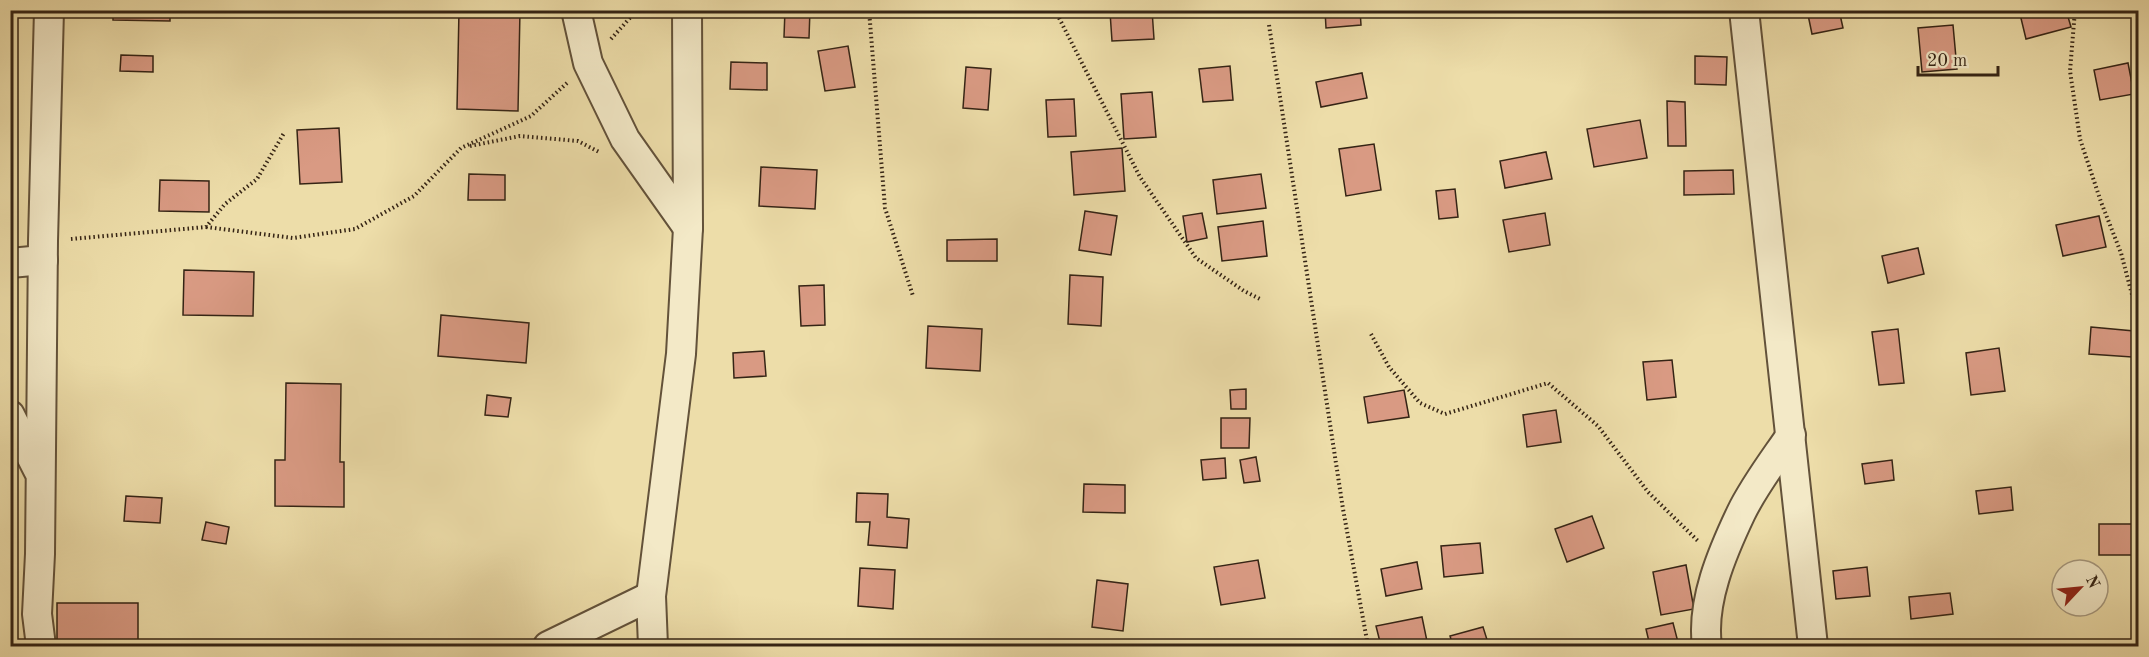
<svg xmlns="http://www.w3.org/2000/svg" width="2149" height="657" font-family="'Old Standard TT',serif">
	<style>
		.building { fill: #d99a83; stroke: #352415; stroke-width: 1.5 }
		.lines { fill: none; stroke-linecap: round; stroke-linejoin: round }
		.minor-casing { stroke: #63523a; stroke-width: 32 }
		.path { stroke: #352415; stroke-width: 4; stroke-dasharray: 1.5 3; stroke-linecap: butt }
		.minor { stroke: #f3e9c7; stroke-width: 28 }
	</style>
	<rect width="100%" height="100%" fill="#eddda9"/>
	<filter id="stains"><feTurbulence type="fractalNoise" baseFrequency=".00333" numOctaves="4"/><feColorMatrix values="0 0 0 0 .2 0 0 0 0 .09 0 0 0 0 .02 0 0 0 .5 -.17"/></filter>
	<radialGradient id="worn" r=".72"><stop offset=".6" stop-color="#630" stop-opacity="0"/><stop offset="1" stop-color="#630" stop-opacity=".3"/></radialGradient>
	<g class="building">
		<path d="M113,10H170V21L113,20Z"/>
		<path d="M459,10H520L518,111L457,109Z"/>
		<path d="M785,10H810L809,38L784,37Z"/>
		<path d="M1152,10L1154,39L1112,41L1110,12Z"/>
		<path d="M1325,10H1360L1361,25L1326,28Z"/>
		<path d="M1587,10H1619L1588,15Z"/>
		<path d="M1807,10H1839L1843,28L1812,34Z"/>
		<path d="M2019,10H2066L2071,27L2026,39Z"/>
		<path d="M1953,25L1957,69L1922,72L1918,28Z"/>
		<path d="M848,46L855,87L825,91L818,51Z"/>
		<path d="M121,55L153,56V72L120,71Z"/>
		<path d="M1695,56L1727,57L1726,85L1695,84Z"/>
		<path d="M731,62L767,63V90L730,89Z"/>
		<path d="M2128,63L2134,94L2100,100L2094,70Z"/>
		<path d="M1230,66L1233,100L1203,102L1199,69Z"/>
		<path d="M966,67L991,69L988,110L963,108Z"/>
		<path d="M1362,73L1367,98L1321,107L1316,82Z"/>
		<path d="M1152,92L1156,137L1124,139L1121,94Z"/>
		<path d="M1074,99L1076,136L1048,137L1046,100Z"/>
		<path d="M1667,101L1685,102L1686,146H1668Z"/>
		<path d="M1640,120L1647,158L1594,167L1587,129Z"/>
		<path d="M339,128L342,182L300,184L297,130Z"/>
		<path d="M1374,144L1381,190L1346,196L1339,149Z"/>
		<path d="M1122,148L1125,191L1074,195L1071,152Z"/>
		<path d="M1546,152L1552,179L1505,188L1500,161Z"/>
		<path d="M761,167L817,170L815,209L759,206Z"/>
		<path d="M1733,170L1734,194L1684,195V171Z"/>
		<path d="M469,174L505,175V200H468Z"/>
		<path d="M1261,174L1266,208L1217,214L1213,180Z"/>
		<path d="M160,180L209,181V212L159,211Z"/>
		<path d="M1455,189L1458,217L1439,219L1436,191Z"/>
		<path d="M1085,211L1117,216L1111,255L1079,250Z"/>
		<path d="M1202,213L1207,238L1187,242L1183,216Z"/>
		<path d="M1545,213L1550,245L1509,252L1503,220Z"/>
		<path d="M2099,216L2106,247L2063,256L2056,225Z"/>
		<path d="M1263,221L1267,256L1222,261L1218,227Z"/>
		<path d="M997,239V261H947V240Z"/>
		<path d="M1918,248L1924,274L1888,283L1882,256Z"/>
		<path d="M184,270L254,272L253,316L183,315Z"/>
		<path d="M1070,275L1103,277L1101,326L1068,324Z"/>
		<path d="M824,285L825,325L801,326L799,286Z"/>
		<path d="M441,315L529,323L526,363L438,356Z"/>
		<path d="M928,326L982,329L980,371L926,368Z"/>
		<path d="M2091,327L2134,331L2132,357L2089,354Z"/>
		<path d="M1898,329L1904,383L1879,385L1872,332Z"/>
		<path d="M1999,348L2005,391L1971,395L1966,353Z"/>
		<path d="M764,351L766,376L734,378L733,353Z"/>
		<path d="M1672,360L1676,397L1647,400L1643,362Z"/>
		<path d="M286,383L341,384L340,462H344V507L275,506V460H285Z"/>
		<path d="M1246,389V409H1231L1230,390Z"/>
		<path d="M1404,390L1409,417L1368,423L1364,397Z"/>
		<path d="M487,395L511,398L508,417L485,415Z"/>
		<path d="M1556,410L1561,442L1527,447L1523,415Z"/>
		<path d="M1221,418H1250L1249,448H1221Z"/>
		<path d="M1256,457L1260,481L1244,483L1240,460Z"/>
		<path d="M1225,458L1226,478L1203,480L1201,460Z"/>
		<path d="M1892,460L1894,480L1865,484L1862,464Z"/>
		<path d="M1084,484L1125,485V513L1083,512Z"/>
		<path d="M2011,487L2013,510L1979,514L1976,491Z"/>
		<path d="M857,493L888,494L887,517L909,519L907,548L868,545L870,522H856Z"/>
		<path d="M126,496L162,498L160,523L124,521Z"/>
		<path d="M1592,516L1604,548L1567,562L1555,529Z"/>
		<path d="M206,522L229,527L226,544L202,540Z"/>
		<rect x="2099" y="524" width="39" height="31"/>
		<path d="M1480,543L1483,573L1444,577L1441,546Z"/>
		<path d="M1258,560L1265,598L1221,605L1214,567Z"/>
		<path d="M1417,562L1422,589L1386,596L1381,569Z"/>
		<path d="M1686,565L1694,609L1661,615L1653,572Z"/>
		<path d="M1867,567L1870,596L1836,599L1833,571Z"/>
		<path d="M860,568L895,570L893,609L858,606Z"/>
		<path d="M1097,580L1128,584L1123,631L1092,627Z"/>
		<path d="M1950,593L1953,614L1911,619L1909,597Z"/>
		<path d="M57,603H138V643L57,642Z"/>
		<path d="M1422,617L1428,646H1381L1376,626Z"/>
		<path d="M1673,623L1679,646H1650L1646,629Z"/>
		<path d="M1483,627L1489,646H1453L1450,636Z"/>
	</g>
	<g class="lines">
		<defs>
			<g id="minor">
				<path d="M576,10L588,63L625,139L688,228"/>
				<path d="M1744,10L1813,646"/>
				<path d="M10,263L43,260"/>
				<path d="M10,415L38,470"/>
				<path d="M41,646L37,614L40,554L43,241L49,10"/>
				<path d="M548,646L651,596"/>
				<path d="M653,646L651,596L681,354L688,228L687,10"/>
				<path d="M1707,646C1701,602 1722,553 1741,513C1754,486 1774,460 1791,435"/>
			</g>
		</defs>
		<use href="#minor" class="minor-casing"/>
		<g class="path">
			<path d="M869,10L885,208L913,296"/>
			<path d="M1055,10L1140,177L1196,258L1244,291L1260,299"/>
			<path d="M2075,10L2070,71L2080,139L2101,202L2121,253L2138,317"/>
			<path d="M1269,25L1343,509L1368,646"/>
			<path d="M611,39L637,10"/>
			<path d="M470,146L520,136L578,141L599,152"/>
			<path d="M206,227L293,238L355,229L414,196L461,148L531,116L568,82"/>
			<path d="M71,239L206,227L225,204L257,179L284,133"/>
			<path d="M1371,334L1389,367L1420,403L1445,414L1548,383L1598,426L1648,492L1699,542"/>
		</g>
		<use href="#minor" class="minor"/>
	</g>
	<rect width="2149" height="657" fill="none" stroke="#eddda9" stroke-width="36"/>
	<rect x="12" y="12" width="2125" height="633" fill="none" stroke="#352415" stroke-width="3"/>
	<rect x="18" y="18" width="2113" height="621" fill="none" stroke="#352415" stroke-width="1.5"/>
	<g transform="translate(2080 588) rotate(64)"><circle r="28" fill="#f3e9c7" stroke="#a79a80" stroke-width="1.5"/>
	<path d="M0-4.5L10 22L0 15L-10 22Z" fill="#8f2418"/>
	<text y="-9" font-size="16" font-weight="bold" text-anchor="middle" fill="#352415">N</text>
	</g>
	<path d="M1918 66v9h80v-9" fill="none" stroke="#352415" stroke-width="3"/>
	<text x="1927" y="66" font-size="18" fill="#352415" stroke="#f3e9c7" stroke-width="4.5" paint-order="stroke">20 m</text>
	<rect width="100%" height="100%" filter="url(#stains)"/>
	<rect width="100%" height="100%" fill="url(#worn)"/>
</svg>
